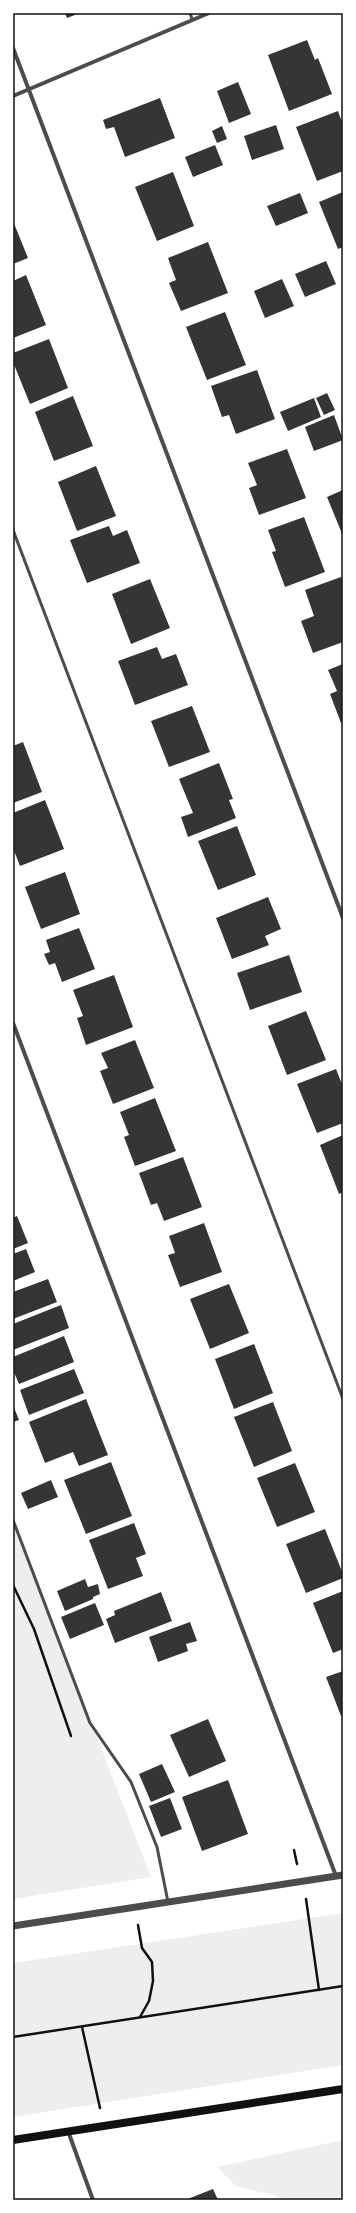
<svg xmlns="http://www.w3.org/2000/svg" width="356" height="2213" font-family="'Golos Text',sans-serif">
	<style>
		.green { fill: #eee }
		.building { fill: #353535 }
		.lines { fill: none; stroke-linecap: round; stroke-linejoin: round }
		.path { stroke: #111; stroke-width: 2.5 }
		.service { stroke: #4c4c4c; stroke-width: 3 }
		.minor { stroke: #4c4c4c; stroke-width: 4 }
		.tertiary { stroke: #4c4c4c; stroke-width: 7 }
		.secondary { stroke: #111; stroke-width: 8 }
		.neatline { fill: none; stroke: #111; stroke-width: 1.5 }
	</style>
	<rect width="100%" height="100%" fill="#fff"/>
	<g class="green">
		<path d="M13,1520L151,1877L13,1899Z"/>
		<path d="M343,1913V2065L13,2117V1963Z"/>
		<path d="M343,2140V2200H291L236,2186L217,2167Z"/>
	</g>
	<g class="building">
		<path d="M65,13H80L67,18Z"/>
		<path d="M307,40L315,60L318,58L332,94L289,111L268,55Z"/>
		<path d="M238,82L251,114L229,123L217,91Z"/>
		<path d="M160,98L175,138L125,157L114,127L106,129L103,120Z"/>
		<path d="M338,111L343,125V171L317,181L296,127Z"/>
		<path d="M276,125L284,149L252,160L244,136Z"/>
		<path d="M222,126L227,139L217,143L212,131Z"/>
		<path d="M215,145L223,165L193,177L185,157Z"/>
		<path d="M173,172L194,226L157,241L135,187Z"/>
		<path d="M343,192V247L338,249L319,202Z"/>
		<path d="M300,193L308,213L276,226L267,206Z"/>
		<path d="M13,221L28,258L13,264Z"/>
		<path d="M208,242L228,293L181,311L169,283L176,280L168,258Z"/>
		<path d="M326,261L336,284L305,297L295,274Z"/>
		<path d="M26,275L46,325L13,338V281Z"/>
		<path d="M282,279L294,306L265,318L254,291Z"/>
		<path d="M225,312L246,365L207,380L186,327Z"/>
		<path d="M49,339L68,388L30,404L13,362V353Z"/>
		<path d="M257,370L275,419L236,434L229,415L222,417L211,386Z"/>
		<path d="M327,393L335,410L324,415L316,398Z"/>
		<path d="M73,396L93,446L54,461L35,412Z"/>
		<path d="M314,398L321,417L288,431L280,412Z"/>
		<path d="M334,415L343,440L314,451L305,427Z"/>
		<path d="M287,449L306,498L259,515L249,488L257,485L248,463Z"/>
		<path d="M96,466L116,516L77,531L58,482Z"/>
		<path d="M343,490V536L327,497Z"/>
		<path d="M304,517L325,572L285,587L272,552L276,551L268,530Z"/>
		<path d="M109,526L113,536L127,530L140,563L87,583L70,540Z"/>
		<path d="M341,577L343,584V642L313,653L301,621L314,616L305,590Z"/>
		<path d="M150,579L170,628L131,644L112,594Z"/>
		<path d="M157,647L162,659L176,654L188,685L135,705L118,661Z"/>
		<path d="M343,664V722L341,723L330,694L337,691L328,670Z"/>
		<path d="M192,706L210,752L169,767L151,721Z"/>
		<path d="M23,742L42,792L13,803V746Z"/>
		<path d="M219,763L233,799L229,800L236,818L188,837L181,817L193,813L179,779Z"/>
		<path d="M45,800L64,849L20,866L13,848V813Z"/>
		<path d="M237,826L256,875L218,890L198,841Z"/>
		<path d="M65,872L80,914L41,929L25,887Z"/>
		<path d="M268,897L281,929L265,936L269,945L232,959L216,918Z"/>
		<path d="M79,928L95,969L62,982L55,963L49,965L44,954L50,952L46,940Z"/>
		<path d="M289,955L302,992L250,1010L237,973Z"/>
		<path d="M114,975L133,1027L86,1045L77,1018L83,1016L73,990Z"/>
		<path d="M306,1011L326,1060L287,1075L268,1026Z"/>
		<path d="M135,1040L154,1088L113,1104L100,1071L108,1068L101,1053Z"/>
		<path d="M336,1069L343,1087V1123L317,1133L297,1084Z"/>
		<path d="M155,1098L176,1151L135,1166L124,1137L129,1135L120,1112Z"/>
		<path d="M343,1135V1192L339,1194L320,1145Z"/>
		<path d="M183,1157L202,1207L164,1221L157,1203L151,1205L139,1173Z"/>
		<path d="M17,1216L28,1243L13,1249V1218Z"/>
		<path d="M204,1223L222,1272L180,1287L168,1255L175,1253L169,1236Z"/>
		<path d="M26,1249L35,1272L13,1281V1254Z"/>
		<path d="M48,1279L57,1302L13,1319V1292Z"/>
		<path d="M229,1284L249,1333L210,1349L190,1299Z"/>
		<path d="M61,1305L69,1328L13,1350V1324Z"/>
		<path d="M64,1336L74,1362L19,1384L13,1370V1357Z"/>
		<path d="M254,1344L273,1393L234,1409L215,1359Z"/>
		<path d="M74,1369L84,1393L29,1415L20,1390Z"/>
		<path d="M86,1399L108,1455L79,1466L73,1452L45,1463L29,1422Z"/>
		<path d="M273,1402L292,1451L254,1467L234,1417Z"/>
		<path d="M13,1405L19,1420L13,1422Z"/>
		<path d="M111,1462L132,1516L86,1534L64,1480Z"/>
		<path d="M295,1463L315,1512L277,1527L257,1478Z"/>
		<path d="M51,1480L58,1497L28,1509L21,1493Z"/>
		<path d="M134,1523L146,1554L136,1558L143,1576L108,1589L89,1540Z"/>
		<path d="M325,1529L343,1574V1578L306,1593L286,1544Z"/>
		<path d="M85,1579L88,1587L98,1584L100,1594L93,1597V1599L65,1611L57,1591Z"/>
		<path d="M343,1591V1649L333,1653L313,1603Z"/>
		<path d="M161,1592L172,1621L115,1643L106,1619L115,1615L114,1611Z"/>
		<path d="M95,1603L104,1625L70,1639L61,1617Z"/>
		<path d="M190,1622L197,1641L186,1644L188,1651L158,1662L149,1637Z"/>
		<path d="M343,1671V1715L341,1716L326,1677Z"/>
		<path d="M208,1719L226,1761L189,1777L170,1735Z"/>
		<path d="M162,1764L175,1792L151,1802L139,1774Z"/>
		<path d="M228,1780L248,1834L202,1851L182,1797Z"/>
		<path d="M170,1798L182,1829L161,1837L149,1806Z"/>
		<path d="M213,2189L218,2200H185Z"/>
	</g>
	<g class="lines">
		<g class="path">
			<path d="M13,1585L34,1629L71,1736"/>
			<path d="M294,1850L297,1864"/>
			<path d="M306,1899L319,1990"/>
			<path d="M138,1925L142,1948L152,1962L153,1981L149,2001L140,2017"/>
			<path d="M82,2027L100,2108"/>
			<path d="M13,2037L343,1986"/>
		</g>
		<g class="service">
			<path d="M190,13L192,19"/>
			<path d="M13,530L343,1399"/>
			<path d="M13,1520L90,1723L131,1782L157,1847L168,1902"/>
		</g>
		<g class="minor">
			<path d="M13,48L343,918"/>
			<path d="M13,96L209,13"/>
			<path d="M13,1023L336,1876"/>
			<path d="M68,2131L93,2200"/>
		</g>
		<path class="tertiary" d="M13,1926L343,1875"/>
		<path class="secondary" d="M13,2140L343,2089"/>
	</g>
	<rect width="356" height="2213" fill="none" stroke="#ffffff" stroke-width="28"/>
	<rect x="14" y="14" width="328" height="2185" class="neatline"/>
</svg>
